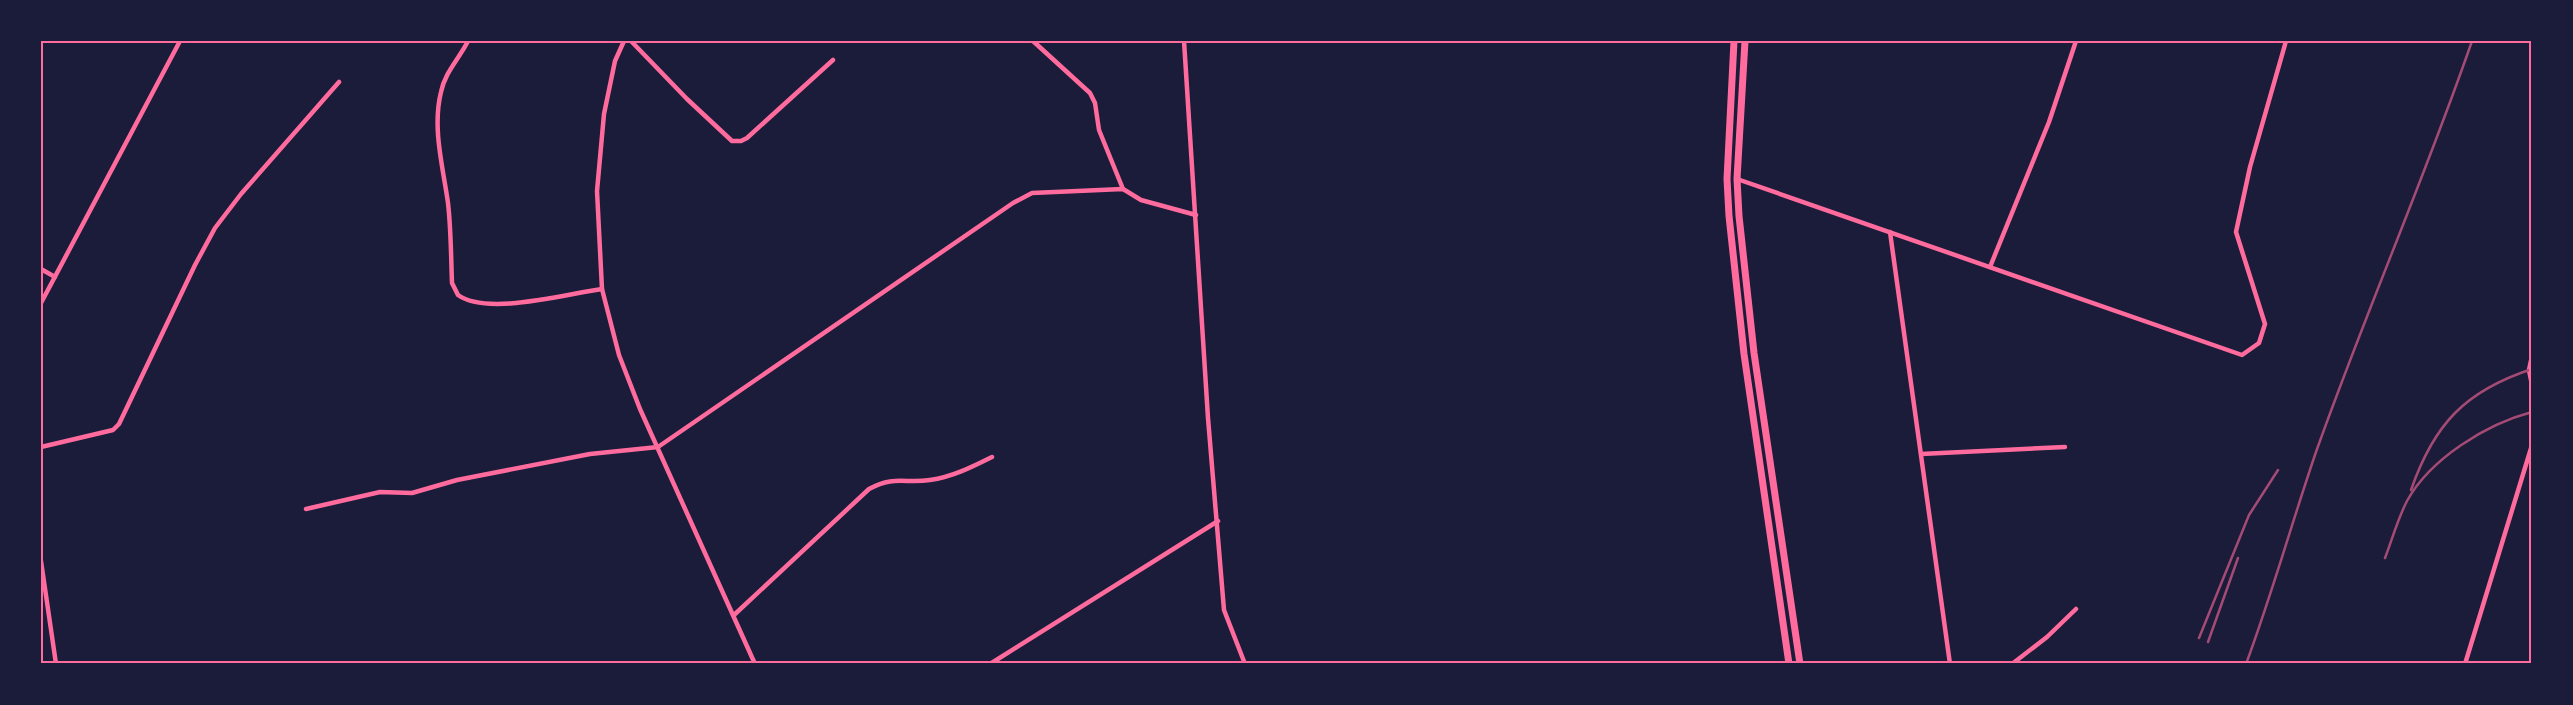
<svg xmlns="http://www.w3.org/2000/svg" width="2573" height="705" font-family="Cabin,sans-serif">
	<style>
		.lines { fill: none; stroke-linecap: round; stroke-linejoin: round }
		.minor { stroke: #ff6b9d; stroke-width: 4.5 }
		.primary { stroke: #ff6b9d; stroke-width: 7 }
		.rail { stroke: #a44b75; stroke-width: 2.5 }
		.neatline { fill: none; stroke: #ff6b9d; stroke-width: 2 }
	</style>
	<rect width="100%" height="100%" fill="#1b1b3a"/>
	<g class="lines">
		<g class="minor">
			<path d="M468,41C459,59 445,72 441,92C432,128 443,167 448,203C451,229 451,257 452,283L458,295C487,316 566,294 602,289"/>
			<path d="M624,41L615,61L604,114L597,191L602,289L619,355L640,409L755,664"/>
			<path d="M631,41L687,99L732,141H741L747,138L833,60"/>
			<path d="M1033,41L1090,93L1095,103L1099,130L1123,189"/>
			<path d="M1184,41L1208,418L1224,610L1245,664"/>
			<path d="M1737,179L2242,355L2259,343L2265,324L2236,232L2250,167L2286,41"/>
			<path d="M1890,232L1950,664"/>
			<path d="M1990,267L2049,122L2076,41"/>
			<path d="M41,269L55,277"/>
			<path d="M41,303L180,41"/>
			<path d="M2532,356L2529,370L2532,385"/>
			<path d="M41,447L113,430L119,424L195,265L215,228L241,194L339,82"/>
			<path d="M1921,454L2065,447"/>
			<path d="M306,509L380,492L412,493L457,480L590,454L658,447L1013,203L1032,193L1123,189L1141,200L1196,215"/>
			<path d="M41,561L56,664"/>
			<path d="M734,615L869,489C895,475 905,484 930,480C952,477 972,467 992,457"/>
			<path d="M990,664L1218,521"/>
			<path d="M2012,664L2047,637L2076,609"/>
			<path d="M2465,664L2532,445"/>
		</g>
		<g class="primary">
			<path d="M1734,41L1727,179L1729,216L1744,354L1789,664"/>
			<path d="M1745,41L1737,179L1739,216L1754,353L1800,664"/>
		</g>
		<g class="rail">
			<path d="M2411,490C2434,424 2465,391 2532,369"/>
			<path d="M2385,558C2392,540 2398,518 2407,501C2430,459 2486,424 2532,412"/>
			<path d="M2199,638L2249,515L2278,470"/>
			<path d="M2208,642L2238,558"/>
			<path d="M2246,664C2272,594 2292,522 2316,452C2365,314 2424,180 2472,41"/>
		</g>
	</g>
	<rect width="2573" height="705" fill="none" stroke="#1b1b3a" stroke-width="85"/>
	<rect x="42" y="42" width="2488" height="620" class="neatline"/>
</svg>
